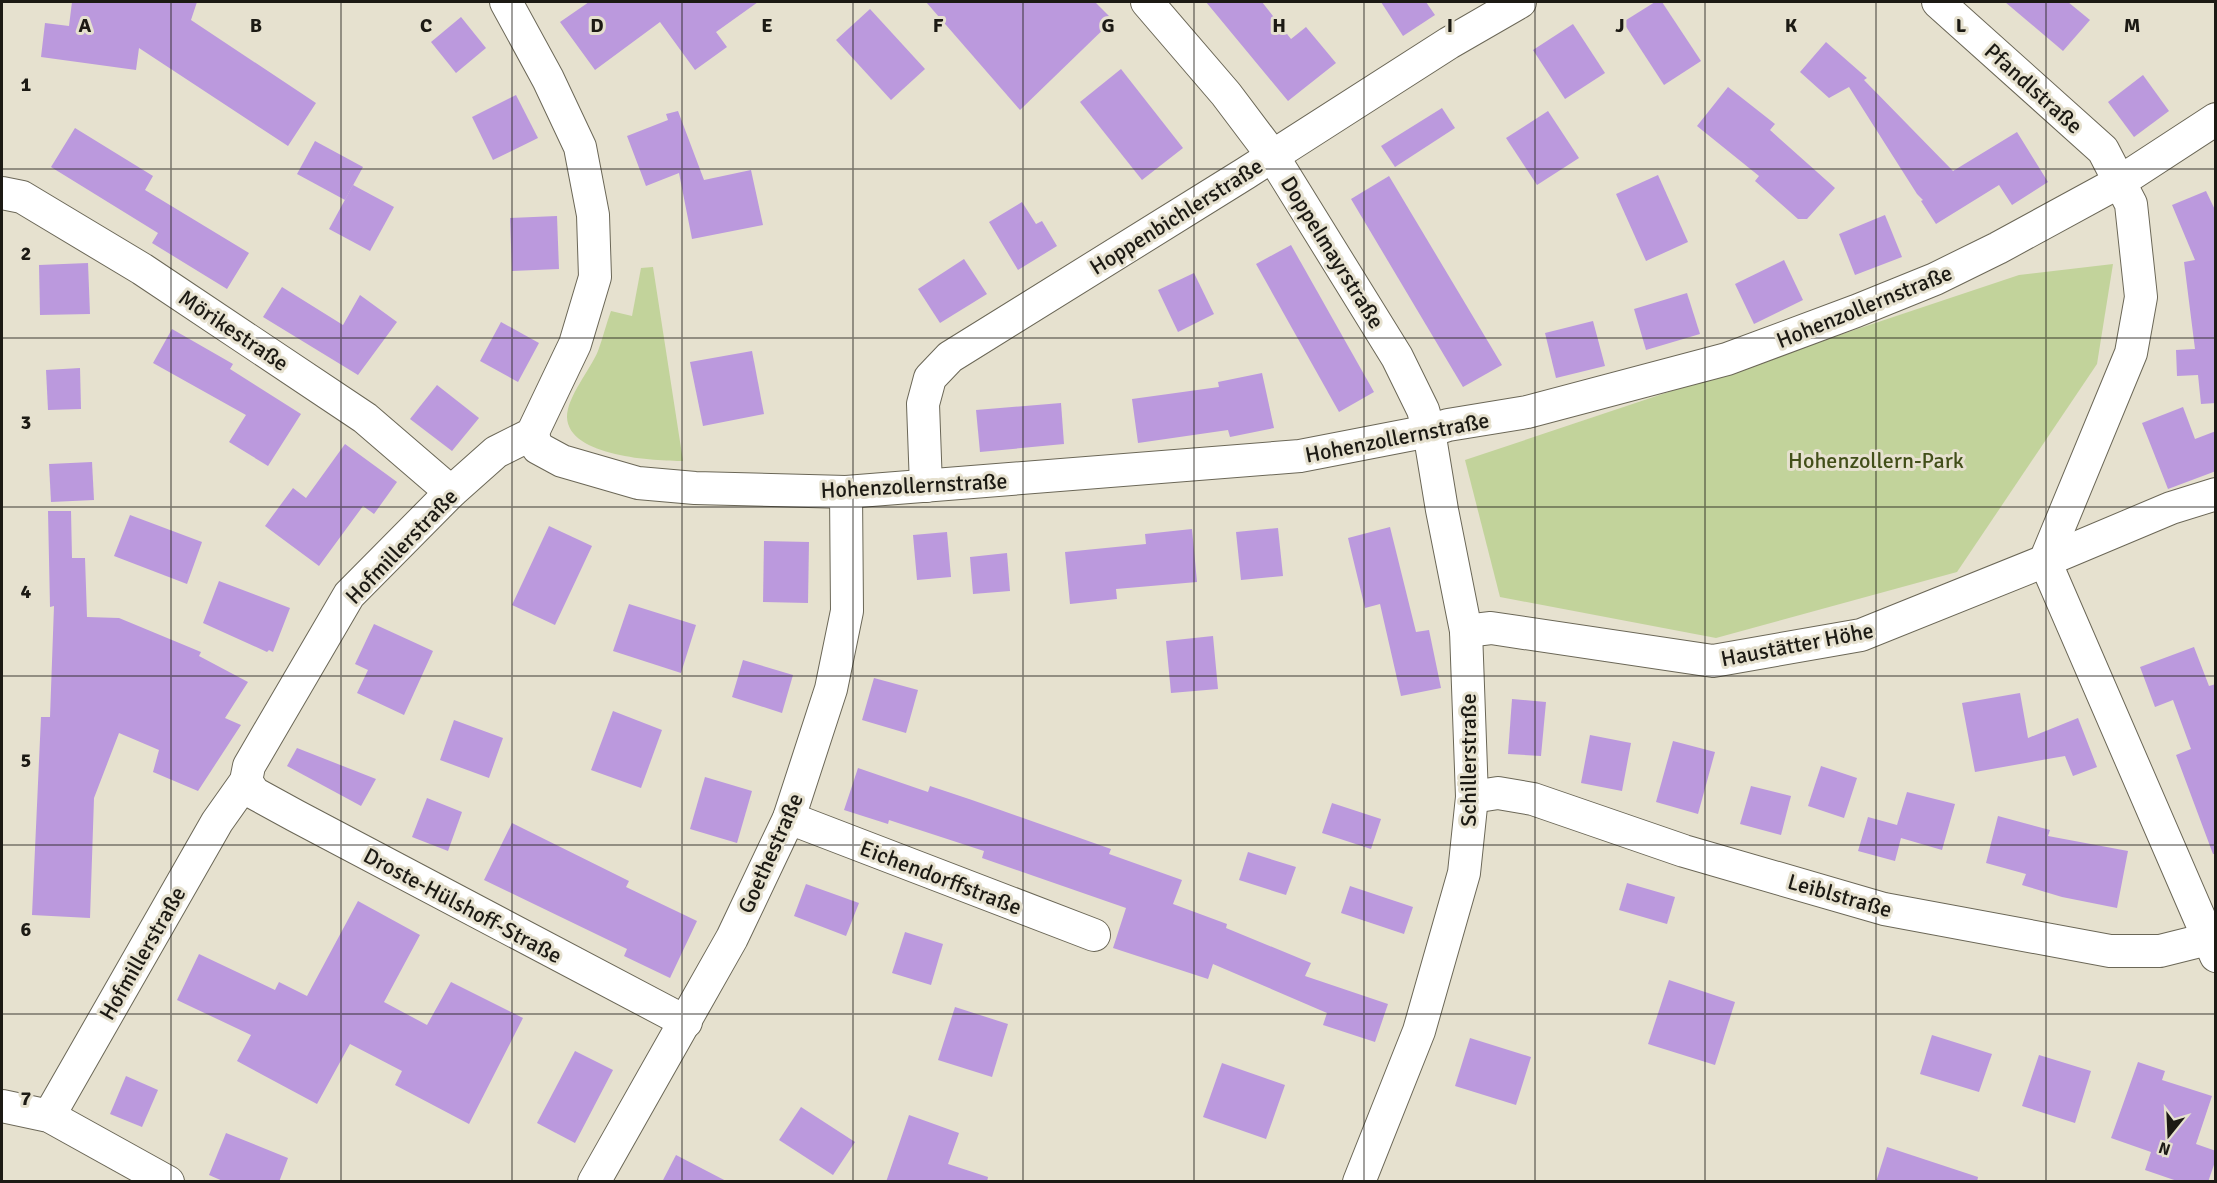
<svg xmlns="http://www.w3.org/2000/svg" width="2217" height="1183" font-family="Signika,sans-serif">
	<style>
		.green { fill: #c2d39b }
		.building { fill: #b9d }
		.lines { fill: none; stroke-linecap: round; stroke-linejoin: round }
		.minor-casing { stroke: #6b6757; stroke-width: 34 }
		.minor { stroke: #fff; stroke-width: 32 }
		.grid { fill: none; stroke: #1c1a14; stroke-width: 1.5; stroke-opacity: 0.55 }
		.labels { text-anchor: middle; stroke-width: 6; stroke-linejoin: round; paint-order: stroke }
		.street-label { font-size: 22px; fill: #1c1a14; stroke: #e6e1cf }
		.park-label { font-size: 22px; fill: #424f19; stroke: #e6e1cf }
		.grid-label { font-size: 20px; text-anchor: middle; font-weight: bold; fill: #1c1a14; stroke: #e6e1cf; stroke-width: 6; stroke-linejoin: round; paint-order: stroke }
	</style>
	<rect width="100%" height="100%" fill="#e6e1cf"/>
	<g class="green">
		<path d="M2113,264L2097,364L1957,572L1716,638L1500,597L1465,460L2019,275Z"/>
		<path d="M653,267L683,461C656,461 568,457 567,417C567,397 590,370 598,351C603,338 606,324 611,311L632,316L641,268Z"/>
	</g>
	<g class="building">
		<path d="M72,2H197L191,20L316,103L288,146L139,48L136,70L41,57L45,23L69,26Z"/>
		<path d="M589,2H758L716,32L727,47L695,70L660,22L595,70L560,22Z"/>
		<path d="M926,2H1095L1113,20L1020,110Z"/>
		<path d="M1206,2H1262L1291,39L1306,27L1336,63L1288,101Z"/>
		<path d="M1381,2H1426L1435,15L1403,36Z"/>
		<path d="M1655,2H1662L1701,61L1664,85L1623,22Z"/>
		<path d="M2005,2H2068L2090,20L2063,51Z"/>
		<path d="M870,9L925,69L891,100L836,40Z"/>
		<path d="M461,17L486,48L456,73L431,42Z"/>
		<path d="M1573,24L1605,73L1565,99L1533,50Z"/>
		<path d="M1826,42L1867,78L1864,80L1953,171L2017,132L2048,182L2012,205L1999,185L1936,224L1921,201L1923,200L1917,194L1849,87L1829,98L1800,72Z"/>
		<path d="M1121,69L1183,148L1142,180L1080,102Z"/>
		<path d="M2143,75L2169,111L2134,137L2108,102Z"/>
		<path d="M1728,87L1775,124L1770,130L1835,188L1807,219H1798L1755,181L1759,176L1697,126Z"/>
		<path d="M516,95L538,138L493,160L472,117Z"/>
		<path d="M1442,108L1455,128L1395,167L1381,146Z"/>
		<path d="M678,111L704,180L751,170L763,225L692,239L679,173L646,186L627,136L668,120L666,114Z"/>
		<path d="M1548,111L1579,158L1537,185L1506,138Z"/>
		<path d="M75,128L153,176L145,190L249,253L227,289L152,243L158,233L51,167Z"/>
		<path d="M315,141L363,167L345,200L297,174Z"/>
		<path d="M1658,175L1688,242L1646,261L1616,194Z"/>
		<path d="M1389,176L1502,365L1463,387L1351,199Z"/>
		<path d="M353,185L394,207L370,251L329,229Z"/>
		<path d="M2206,191L2216,212V403L2201,404L2198,375L2177,376L2176,350L2195,349L2184,262L2195,260L2172,205Z"/>
		<path d="M1022,202L1036,224L1042,221L1057,246L1018,270L989,222Z"/>
		<path d="M1885,215L1902,257L1855,275L1839,234Z"/>
		<path d="M557,216L559,269L512,271L510,218Z"/>
		<path d="M1291,245L1374,392L1339,412L1256,264Z"/>
		<path d="M964,259L987,294L940,323L918,289Z"/>
		<path d="M1784,260L1803,300L1754,324L1735,284Z"/>
		<path d="M88,263L90,314L40,315L39,265Z"/>
		<path d="M1194,273L1214,314L1178,332L1158,290Z"/>
		<path d="M282,287L343,325L360,295L397,322L358,375L263,317Z"/>
		<path d="M1687,293L1700,334L1646,350L1634,309Z"/>
		<path d="M1593,321L1605,366L1556,378L1545,333Z"/>
		<path d="M501,322L539,343L518,382L480,361Z"/>
		<path d="M172,329L233,364L230,369L301,414L268,466L229,442L246,415L153,363Z"/>
		<path d="M752,351L764,414L703,426L690,362Z"/>
		<path d="M80,368L81,409L48,410L46,370Z"/>
		<path d="M1262,373L1274,428L1230,437L1228,430L1138,443L1132,399L1219,387L1218,382Z"/>
		<path d="M437,385L479,418L452,451L410,419Z"/>
		<path d="M1061,403L1064,444L980,452L976,410Z"/>
		<path d="M2183,407L2195,439L2216,431V471L2168,489L2142,423Z"/>
		<path d="M345,444L397,482L374,514L363,506L319,566L265,526L293,488L306,498Z"/>
		<path d="M92,462L94,500L51,502L49,464Z"/>
		<path d="M48,511H71L72,558H85L87,617L119,618L201,652L199,656L248,682L225,718L241,725L198,791L153,772L159,750L119,733L94,798L90,918L32,915L41,717H50L54,606L50,607Z"/>
		<path d="M130,515L202,542L187,584L114,556Z"/>
		<path d="M549,526L592,546L555,625L512,605Z"/>
		<path d="M1390,527L1416,632L1429,630L1441,688L1401,696L1380,604L1365,608L1348,538Z"/>
		<path d="M1278,528L1283,576L1241,580L1236,532Z"/>
		<path d="M1192,529L1197,582L1116,589L1117,599L1070,604L1065,552L1146,544L1145,534Z"/>
		<path d="M947,532L951,577L917,580L913,535Z"/>
		<path d="M764,541L809,542L808,603L763,602Z"/>
		<path d="M1007,553L1010,591L973,594L970,557Z"/>
		<path d="M219,581L290,608L273,652L269,650L267,652L203,623Z"/>
		<path d="M629,604L696,625L681,673L613,651Z"/>
		<path d="M374,624L433,651L404,715L357,693L368,670L355,664Z"/>
		<path d="M1213,636L1218,689L1171,693L1166,641Z"/>
		<path d="M2194,647L2209,686L2216,684V854H2213L2176,755L2191,749L2173,700L2155,707L2140,667Z"/>
		<path d="M743,660L793,675L782,713L732,697Z"/>
		<path d="M874,678L918,690L906,733L862,720Z"/>
		<path d="M2020,693L2028,738L2078,718L2097,767L2073,776L2065,756L1975,772L1962,703Z"/>
		<path d="M1512,699L1546,702L1541,756L1508,754Z"/>
		<path d="M613,711L662,730L641,788L591,770Z"/>
		<path d="M454,720L503,738L489,778L440,760Z"/>
		<path d="M1590,735L1631,743L1622,791L1581,783Z"/>
		<path d="M1673,741L1715,752L1698,814L1656,802Z"/>
		<path d="M297,748L376,779L361,806L287,766Z"/>
		<path d="M1821,766L1857,778L1844,818L1808,806Z"/>
		<path d="M858,768L928,792L930,786L972,800L1111,849L1109,854L1182,880L1173,904L1227,924L1226,928L1311,963L1305,976L1388,1004L1375,1042L1323,1025L1327,1013L1213,964L1208,979L1113,948L1126,908L982,858L984,851L889,820L888,824L844,810Z"/>
		<path d="M705,777L752,791L737,843L690,829Z"/>
		<path d="M1751,786L1791,796L1781,835L1740,824Z"/>
		<path d="M1907,792L1955,804L1942,850L1901,838L1895,861L1858,851L1868,817L1897,825Z"/>
		<path d="M427,798L462,812L448,851L412,837Z"/>
		<path d="M1332,803L1381,819L1371,849L1322,833Z"/>
		<path d="M1998,816L2050,830L2048,836L2128,851L2117,908L2062,897L2022,885L2026,874L1986,863Z"/>
		<path d="M512,823L629,881L626,887L697,921L670,978L624,956L627,949L484,880Z"/>
		<path d="M1248,852L1296,867L1286,895L1239,880Z"/>
		<path d="M1627,883L1675,897L1667,924L1619,910Z"/>
		<path d="M806,884L859,903L846,936L794,916Z"/>
		<path d="M1350,886L1413,907L1404,934L1341,913Z"/>
		<path d="M358,901L420,935L384,1002L427,1025L451,982L523,1018L469,1124L395,1085L402,1071L350,1044L317,1104L237,1061L251,1035L177,1000L199,954L275,990L279,982L307,996Z"/>
		<path d="M905,932L943,944L931,985L892,973Z"/>
		<path d="M1669,980L1735,1002L1715,1065L1648,1044Z"/>
		<path d="M955,1007L1008,1024L992,1077L938,1060Z"/>
		<path d="M1932,1035L1992,1054L1979,1092L1920,1074Z"/>
		<path d="M1470,1038L1531,1057L1516,1105L1455,1086Z"/>
		<path d="M575,1051L613,1070L575,1143L537,1123Z"/>
		<path d="M2039,1055L2091,1071L2075,1123L2022,1106Z"/>
		<path d="M2138,1062L2165,1071L2162,1080L2212,1096L2196,1144L2216,1151V1159L2208,1182H2180L2145,1170L2151,1152L2111,1138Z"/>
		<path d="M1222,1063L1285,1085L1266,1139L1203,1117Z"/>
		<path d="M126,1076L158,1090L142,1127L110,1114Z"/>
		<path d="M801,1107L855,1142L833,1175L779,1140Z"/>
		<path d="M909,1115L959,1133L948,1164L988,1177L987,1182H886Z"/>
		<path d="M226,1133L288,1158L279,1182H225L209,1175Z"/>
		<path d="M1887,1147L1978,1177L1977,1182H1876Z"/>
		<path d="M676,1155L728,1182H662Z"/>
	</g>
	<g class="lines">
		<defs>
			<g id="minor">
				<path d="M1147,2L1226,94L1272,155L1397,357L1423,410L1429,431L1442,510L1466,631L1472,797L1464,873L1419,1031L1359,1182"/>
				<path d="M1938,2L2103,150L2131,204L2141,297L2131,353L2045,561L2216,956"/>
				<path d="M2,193L22,197L142,269L365,418L451,492"/>
				<path d="M532,434L538,448L562,461L638,483L695,488L846,492L1300,456L1429,431L1448,425L1527,412L1727,359L1856,311L1935,279L1998,248L2121,181L2216,119"/>
				<path d="M926,486L923,404L930,378L950,357L1246,173L1449,43L1520,2"/>
				<path d="M1466,631L1491,628L1713,661L1861,635L2045,561L2171,508L2216,494"/>
				<path d="M246,781L254,793L296,816L686,1022"/>
				<path d="M1472,797L1498,793L1533,799L1684,851L1884,909L2110,951H2160L2208,939L2216,935"/>
				<path d="M789,818L1094,935"/>
				<path d="M2,1106L49,1116L168,1182"/>
				<path d="M49,1116L217,822L246,781L249,766L349,595L451,492L496,452L532,434L575,344L595,277L593,215L580,147L548,79L506,2"/>
				<path d="M594,1182L732,938L789,818L831,689L847,611L846,492"/>
			</g>
		</defs>
		<use href="#minor" class="minor-casing"/>
		<use href="#minor" class="minor"/>
	</g>
	<path class="grid" d="M171,2V1182M341,2V1182M512,2V1182M682,2V1182M853,2V1182M1023,2V1182M1194,2V1182M1364,2V1182M1535,2V1182M1705,2V1182M1876,2V1182M2046,2V1182M2,169H2216M2,338H2216M2,507H2216M2,676H2216M2,845H2216M2,1014H2216"/>
	<g class="labels">
		<g class="street-label">
			<text transform="translate(2034 88) rotate(42)" y="8">Pfandlstraße</text>
			<text transform="translate(1176 216) rotate(-32)" y="8">Hoppenbichlerstraße</text>
			<text transform="translate(1333 252) rotate(58)" y="8">Doppelmayrstraße</text>
			<text transform="translate(1864 306) rotate(-22)" y="8">Hohenzollernstraße</text>
			<text transform="translate(234 330) rotate(34)" y="8">Mörikestraße</text>
			<text transform="translate(1397 437) rotate(-11)" y="8">Hohenzollernstraße</text>
			<text transform="translate(914 485) rotate(-3)" y="8">Hohenzollernstraße</text>
			<text transform="translate(401 546) rotate(-46)" y="8">Hofmillerstraße</text>
			<text transform="translate(1797 644) rotate(-11)" y="8">Haustätter Höhe</text>
			<text transform="translate(1468 760) rotate(-90)" y="8">Schillerstraße</text>
			<text transform="translate(770 853) rotate(-66)" y="8">Goethestraße</text>
			<text transform="translate(941 877) rotate(21)" y="8">Eichendorffstraße</text>
			<text transform="translate(1840 895) rotate(16)" y="8">Leiblstraße</text>
			<text transform="translate(463 905) rotate(28)" y="8">Droste-Hülshoff-Straße</text>
			<text transform="translate(142 953) rotate(-60)" y="8">Hofmillerstraße</text>
		</g>
		<g class="park-label">
			<text x="1876" y="468">Hohenzollern-Park</text>
		</g>
	</g>
	<g class="grid-label">
		<text x="85" y="32">A</text>
		<text x="256" y="32">B</text>
		<text x="426" y="32">C</text>
		<text x="597" y="32">D</text>
		<text x="767" y="32">E</text>
		<text x="938" y="32">F</text>
		<text x="1108" y="32">G</text>
		<text x="1279" y="32">H</text>
		<text x="1450" y="32">I</text>
		<text x="1620" y="32">J</text>
		<text x="1791" y="32">K</text>
		<text x="1961" y="32">L</text>
		<text x="2132" y="32">M</text>
		<text x="26" y="91">1</text>
		<text x="26" y="260">2</text>
		<text x="26" y="429">3</text>
		<text x="26" y="598">4</text>
		<text x="26" y="767">5</text>
		<text x="26" y="936">6</text>
		<text x="26" y="1105">7</text>
	</g>
	<rect width="2217" height="1183" fill="none" stroke="#1c1a14" stroke-width="6"/>
	<g transform="translate(2169 1135) rotate(198)" stroke="#e6e1cf" stroke-width="4.5" paint-order="stroke">
	<path d="M0-4.5L10 22L0 15L-10 22Z" fill="#1c1a14"/>
	<text y="-9" font-size="16" font-weight="bold" text-anchor="middle" fill="#1c1a14">N</text>
	</g>
</svg>
